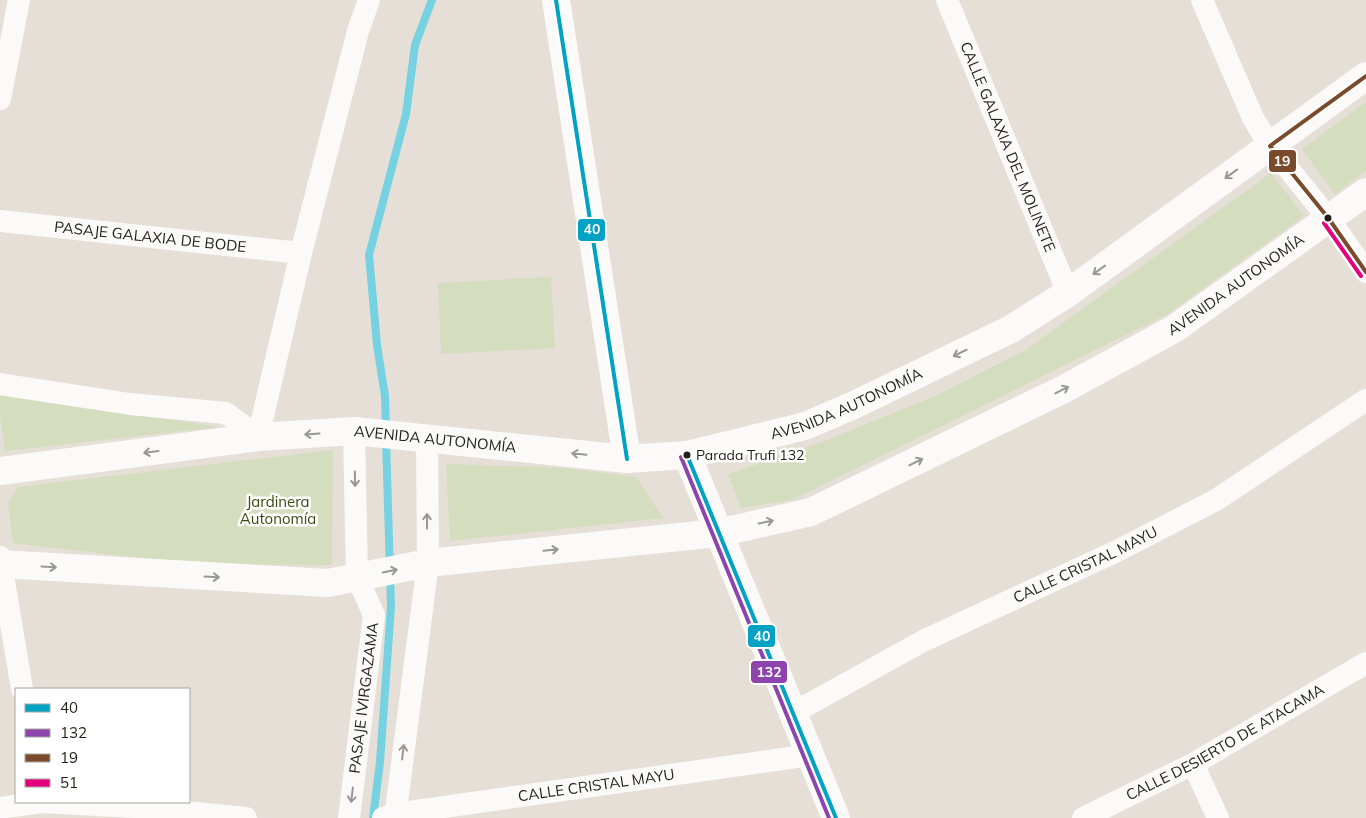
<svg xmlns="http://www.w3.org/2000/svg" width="1366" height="818" font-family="Mulish,sans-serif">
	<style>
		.green { fill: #d4ddbd }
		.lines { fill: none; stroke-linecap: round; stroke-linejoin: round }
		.stream { stroke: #76d2e0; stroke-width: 8 }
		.minor { stroke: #fbfaf9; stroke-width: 22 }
		.tertiary { stroke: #fbfaf9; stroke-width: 28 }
		.secondary { stroke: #fbfaf9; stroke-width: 28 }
		.bus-1-casing { stroke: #fff; stroke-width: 8 }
		.bus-2-casing { stroke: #fff; stroke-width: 8 }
		.bus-3-casing { stroke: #fff; stroke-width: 8 }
		.bus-4-casing { stroke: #fff; stroke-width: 8 }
		.bus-1 { stroke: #02a2c5; stroke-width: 4 }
		.bus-2 { stroke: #8e44ad; stroke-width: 4 }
		.bus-3 { stroke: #7a4b2a; stroke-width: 4 }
		.bus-4 { stroke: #e5007d; stroke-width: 4 }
		.oneway { stroke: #999794 }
		.bus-dot { fill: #221d18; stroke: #fff; stroke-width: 2 }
		.labels { text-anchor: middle; stroke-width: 5; stroke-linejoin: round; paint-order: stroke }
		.bus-label { font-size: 14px; fill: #221d18; stroke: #fff; text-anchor: start }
		.street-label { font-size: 15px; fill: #221d18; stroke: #fff }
		.park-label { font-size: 15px; fill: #374c0f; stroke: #fff }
		.line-badge { stroke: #fff; stroke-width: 2 }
		.badge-label { font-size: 14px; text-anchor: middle; font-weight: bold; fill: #fff }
	</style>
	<rect width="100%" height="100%" fill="#e6dfd8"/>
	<g class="green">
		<path d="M1366,102V171L1335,194L1302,149Z"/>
		<path d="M1271,173L1304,216L1166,315L792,500L741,508L728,474L825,441L935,396L1024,351Z"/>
		<path d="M551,277L555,348L441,354L438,283Z"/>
		<path d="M0,394L219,427L5,451L0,415Z"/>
		<path d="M333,450L332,565L190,564L13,543L8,504L18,487Z"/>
		<path d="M446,464L564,468L636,477L663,518L450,541Z"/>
	</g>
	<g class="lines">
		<g class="stream">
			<path d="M386,429L385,396L377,345L369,255L406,114L415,45L432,0"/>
			<path d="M373,818L380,762L391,606L386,440"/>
		</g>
		<g class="minor">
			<path id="s1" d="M947,0L1068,293"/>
			<path d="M1202,0L1253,118L1270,146L1329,219L1366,272"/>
			<path d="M0,99L19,0"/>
			<path id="s2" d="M0,221L301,253"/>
			<path d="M0,384L130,404L226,413L258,437L301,253L358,31L369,0"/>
			<path d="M0,557L22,689"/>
			<path id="s3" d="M793,713L923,641L1117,551L1216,500L1366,400"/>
			<path d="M1193,764L1218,818"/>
			<path d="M0,808L41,802L134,807L246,818"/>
			<path id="s4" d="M349,818L374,615L357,577L354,431"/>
			<path id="s5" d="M383,818L395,814L811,755"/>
			<path d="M395,818L428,563L427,438"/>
			<path id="s6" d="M1083,818L1193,764L1366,663"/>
		</g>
		<g class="tertiary">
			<path id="s7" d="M687,455L805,426L854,405L1011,329L1068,293L1366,76"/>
			<path id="s8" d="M0,471L258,437L354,431L627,459"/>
			<path id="s9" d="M0,564L328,583L428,563L718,533L811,512L1064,389L1174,329L1366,192"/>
		</g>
		<path class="secondary" d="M556,0L627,459L687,455L836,818"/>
		<defs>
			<g id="bus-1">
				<path d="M556,0L627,459"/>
				<path d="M687,455L836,818"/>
			</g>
			<path id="bus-2" d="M681,457L829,818"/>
			<path id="bus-3" d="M1366,76L1270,146L1329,219L1366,272"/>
			<path id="bus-4" d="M1324,223L1361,276"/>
		</defs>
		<use href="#bus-1" class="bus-1-casing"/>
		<use href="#bus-2" class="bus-2-casing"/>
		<use href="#bus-3" class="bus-3-casing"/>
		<use href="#bus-4" class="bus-4-casing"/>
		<use href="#bus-1" class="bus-1"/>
		<use href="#bus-2" class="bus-2"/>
		<use href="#bus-3" class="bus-3"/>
		<use href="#bus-4" class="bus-4"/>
	</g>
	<defs><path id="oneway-shaft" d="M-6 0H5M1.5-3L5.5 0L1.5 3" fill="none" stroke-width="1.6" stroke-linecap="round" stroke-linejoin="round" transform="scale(1.25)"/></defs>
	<g class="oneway">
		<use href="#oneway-shaft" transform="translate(1231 174) rotate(144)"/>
		<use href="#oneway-shaft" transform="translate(1099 270) rotate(144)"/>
		<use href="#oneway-shaft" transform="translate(960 353) rotate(154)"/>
		<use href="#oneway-shaft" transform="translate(1062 390) rotate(-27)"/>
		<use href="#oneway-shaft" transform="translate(312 434) rotate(176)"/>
		<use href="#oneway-shaft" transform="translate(151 452) rotate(173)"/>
		<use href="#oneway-shaft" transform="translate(579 454) rotate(-174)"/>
		<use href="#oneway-shaft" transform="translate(916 462) rotate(-26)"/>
		<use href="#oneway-shaft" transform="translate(355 479) rotate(89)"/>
		<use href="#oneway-shaft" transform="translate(427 521) rotate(-90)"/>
		<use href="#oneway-shaft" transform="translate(766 522) rotate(-12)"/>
		<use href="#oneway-shaft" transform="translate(551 550) rotate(-6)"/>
		<use href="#oneway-shaft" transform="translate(49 567) rotate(3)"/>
		<use href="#oneway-shaft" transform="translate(390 571) rotate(-11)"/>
		<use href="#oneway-shaft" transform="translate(212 577) rotate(3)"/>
		<use href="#oneway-shaft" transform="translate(403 752) rotate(-83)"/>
		<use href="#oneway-shaft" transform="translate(352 795) rotate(97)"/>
	</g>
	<g class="bus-dot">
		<circle cx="1328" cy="218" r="4.5"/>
		<circle cx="687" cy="455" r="4.5"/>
	</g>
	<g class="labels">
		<g class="bus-label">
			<text x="696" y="460">Parada Trufi 132</text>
		</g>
		<g class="street-label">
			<text dy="5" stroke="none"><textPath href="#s1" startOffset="159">CALLE GALAXIA DEL MOLINETE</textPath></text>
			<text dy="5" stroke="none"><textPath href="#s2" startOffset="151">PASAJE GALAXIA DE BODE</textPath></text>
			<text dy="5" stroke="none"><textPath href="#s9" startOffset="1300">AVENIDA AUTONOMÍA</textPath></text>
			<text dy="5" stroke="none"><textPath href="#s7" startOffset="168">AVENIDA AUTONOMÍA</textPath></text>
			<text dy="5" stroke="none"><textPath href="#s8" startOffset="438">AVENIDA AUTONOMÍA</textPath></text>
			<text dy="5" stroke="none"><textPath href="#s3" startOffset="328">CALLE CRISTAL MAYU</textPath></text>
			<text dy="5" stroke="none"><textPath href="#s4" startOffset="121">PASAJE IVIRGAZAMA</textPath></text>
			<text dy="5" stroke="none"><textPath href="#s6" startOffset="161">CALLE DESIERTO DE ATACAMA</textPath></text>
			<text dy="5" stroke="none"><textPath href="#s5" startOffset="216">CALLE CRISTAL MAYU</textPath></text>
		</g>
		<g class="park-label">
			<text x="278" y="507">Jardinera<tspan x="278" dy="17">Autonomía</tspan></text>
		</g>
	</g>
	<g class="line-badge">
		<rect x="1268" y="149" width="29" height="24" rx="5" fill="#7a4b2a"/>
		<rect x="577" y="218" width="29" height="24" rx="5" fill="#02a2c5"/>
		<rect x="747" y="624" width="29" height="24" rx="5" fill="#02a2c5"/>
		<rect x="750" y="660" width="38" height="24" rx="5" fill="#8e44ad"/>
	</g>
	<g class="badge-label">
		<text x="1282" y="166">19</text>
		<text x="592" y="234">40</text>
		<text x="762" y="641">40</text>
		<text x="769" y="677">132</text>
	</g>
	<rect x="15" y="688" width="175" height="115" fill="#ffffff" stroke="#a7a5a3"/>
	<rect x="25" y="704" width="25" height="8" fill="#02a2c5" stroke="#a7a5a3"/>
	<text x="60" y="713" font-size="15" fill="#221d18">40</text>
	<rect x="25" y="729" width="25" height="8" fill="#8e44ad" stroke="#a7a5a3"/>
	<text x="60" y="738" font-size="15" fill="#221d18">132</text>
	<rect x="25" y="754" width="25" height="8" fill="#7a4b2a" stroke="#a7a5a3"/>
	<text x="60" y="763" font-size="15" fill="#221d18">19</text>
	<rect x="25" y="779" width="25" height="8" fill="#e5007d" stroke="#a7a5a3"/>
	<text x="60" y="788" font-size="15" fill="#221d18">51</text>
</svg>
